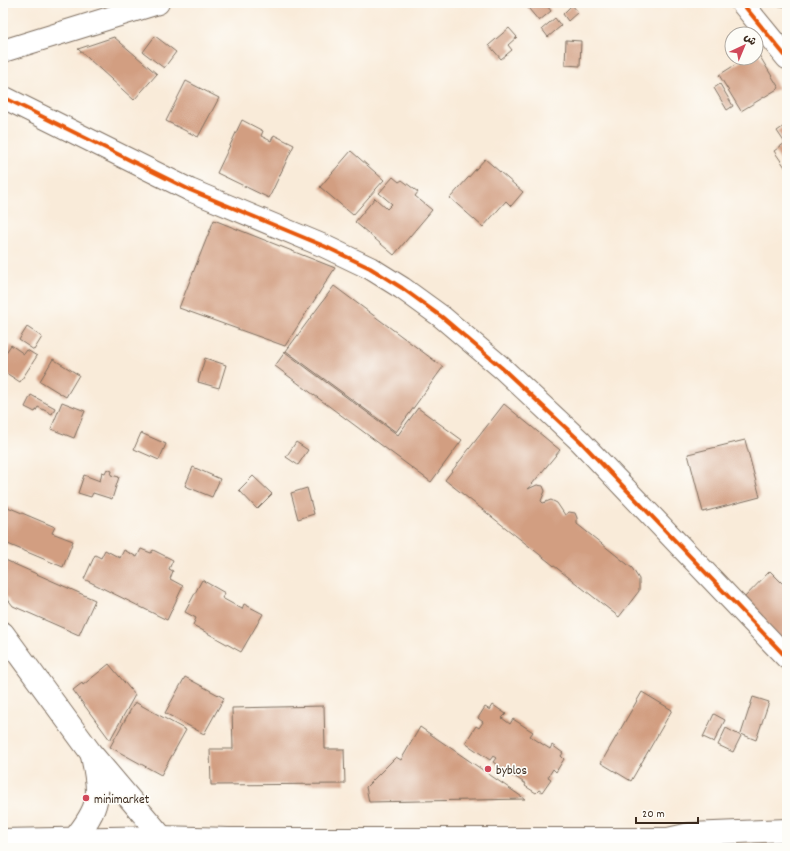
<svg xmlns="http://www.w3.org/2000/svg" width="790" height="851" font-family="Dekko,'Playpen Sans Arabic',sans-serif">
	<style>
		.building { fill: #d29e81 }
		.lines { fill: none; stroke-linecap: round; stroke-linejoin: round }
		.minor-casing { stroke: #7e6e5f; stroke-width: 24 }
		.major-casing { stroke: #7e6e5f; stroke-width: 24 }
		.minor { stroke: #fff; stroke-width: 22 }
		.major { stroke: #fff; stroke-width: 22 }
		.cycleway-casing { stroke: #fdfcf7; stroke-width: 6 }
		.cycleway { stroke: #e8590c; stroke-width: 4 }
		.poi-dot { fill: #d1495b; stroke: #fdfcf7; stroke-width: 1.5 }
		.labels { text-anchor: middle; stroke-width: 3.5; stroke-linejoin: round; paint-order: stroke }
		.poi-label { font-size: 13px; fill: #3b2a1e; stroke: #fdfcf7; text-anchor: start }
	</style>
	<rect width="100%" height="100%" fill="#fdfcf7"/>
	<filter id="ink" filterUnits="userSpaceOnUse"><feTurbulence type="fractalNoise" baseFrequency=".025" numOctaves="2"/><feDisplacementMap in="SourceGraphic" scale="8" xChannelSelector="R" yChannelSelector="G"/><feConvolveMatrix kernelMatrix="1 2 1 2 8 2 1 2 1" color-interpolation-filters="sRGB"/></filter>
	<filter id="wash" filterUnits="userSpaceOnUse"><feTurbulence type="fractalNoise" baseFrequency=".012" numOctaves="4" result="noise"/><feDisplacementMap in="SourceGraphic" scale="16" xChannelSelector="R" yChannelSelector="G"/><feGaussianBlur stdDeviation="0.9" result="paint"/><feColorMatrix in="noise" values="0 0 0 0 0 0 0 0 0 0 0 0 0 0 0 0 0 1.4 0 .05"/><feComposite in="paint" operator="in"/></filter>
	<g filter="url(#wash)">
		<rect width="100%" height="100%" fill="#f9ebd9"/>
		<g id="blocks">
			<g class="building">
				<path d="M524,3H545L551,11L539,21Z"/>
				<path d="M768,3H787V7L768,4Z"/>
				<path d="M572,5L578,12L568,21L563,14Z"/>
				<path d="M555,18L561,26L548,37L542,29Z"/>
				<path d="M509,28L517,37L508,45L512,50L501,59L489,45Z"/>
				<path d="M155,36L176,52L164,68L143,52Z"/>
				<path d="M114,37L157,74L134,100L78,49Z"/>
				<path d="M566,40L581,41L580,66L565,65Z"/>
				<path d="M756,50L779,88L741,111L719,75L746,58H756Z"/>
				<path d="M186,81L219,98L198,137L166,121Z"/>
				<path d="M720,84L733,106L727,110L714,88Z"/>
				<path d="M242,120L263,131L261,136L271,141L274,135L294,145L269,198L217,173Z"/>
				<path d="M787,124V170L774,151L785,143L777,131Z"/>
				<path d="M351,151L384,180L353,215L320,187Z"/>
				<path d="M485,159L523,192L511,206L506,201L483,227L450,198Z"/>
				<path d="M393,177L399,182L402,180L418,192L415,196L432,210L394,255L355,222L375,198L387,209L392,204L379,193Z"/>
				<path d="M214,220L335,268L285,346L179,308Z"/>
				<path d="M334,286L443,367L396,432L286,351Z"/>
				<path d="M27,327L42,337L34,350L19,340Z"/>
				<path d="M11,345L24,354L27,350L37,356L20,382L3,371V357Z"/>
				<path d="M285,352L398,435L418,408L462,440L431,482L275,366Z"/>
				<path d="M205,358L226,365L219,388L198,382Z"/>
				<path d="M53,359L79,375L66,397L40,381Z"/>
				<path d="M31,395L55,408L52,414L38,407L35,412L25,407Z"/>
				<path d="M62,402L85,411L74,438L51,429Z"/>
				<path d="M504,404L560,450L528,489L537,485L543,486L545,491L541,501L543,503L551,500L557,503L565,515L569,512L575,513L577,518V524L632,568L639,579V591L619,617L445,480Z"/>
				<path d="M141,433L166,444L159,460L134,449Z"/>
				<path d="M745,440L760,497L703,512L688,454Z"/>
				<path d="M296,442L308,450L298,465L286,457Z"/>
				<path d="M193,467L220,479L212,497L185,486Z"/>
				<path d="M107,469L112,471L111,475L119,477L112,499L93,493L91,497L78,493L84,475L100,481L102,472L105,473Z"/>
				<path d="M253,476L272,494L257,509L239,490Z"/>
				<path d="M307,488L314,514L298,519L291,493Z"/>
				<path d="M3,505L55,527L52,533L73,541L63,567L3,542Z"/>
				<path d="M141,549L151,553L153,550L173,560L169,569L173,571L170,579L183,586L167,620L84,579L95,555L101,558L105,550L120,558L124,550L137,557Z"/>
				<path d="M3,559L95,600L79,635L13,606L3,593Z"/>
				<path d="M770,571L787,588V645L741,601Z"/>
				<path d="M202,580L225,593L222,598L242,609L244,604L263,614L241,652L193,625L196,618L185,612Z"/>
				<path d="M109,664L135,695L110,740L73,690L82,683L83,685Z"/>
				<path d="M185,677L224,698L204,734L165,713Z"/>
				<path d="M642,692L672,710L631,781L601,763Z"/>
				<path d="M753,697L769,702L756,740L741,734Z"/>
				<path d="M135,702L186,730L161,775L110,747Z"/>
				<path d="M493,705L506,714L502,718L510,724L513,719L533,732L530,736L550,749L552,745L563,753L561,756L564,759L556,772L553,769L548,777L551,779L542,792L539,790L536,793L525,786L526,784L493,762L496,758L493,756L490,760L465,743L476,726L479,728L483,722L478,718L485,707L490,710Z"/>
				<path d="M324,706L325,749H344L345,784L211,785L210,749H233L232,708Z"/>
				<path d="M714,714L725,720L714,742L703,737Z"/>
				<path d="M420,727L525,799L369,802L366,787L396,757L401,760Z"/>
				<path d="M726,728L741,736L733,752L718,745Z"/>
			</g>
		</g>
	</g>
	<g filter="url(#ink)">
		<use href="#blocks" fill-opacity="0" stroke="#7e6e5f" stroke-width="1"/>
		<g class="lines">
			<defs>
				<g id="minor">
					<path d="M742,3L787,58"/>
					<path d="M3,51L158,3"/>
					<path d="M3,97L190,190L324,246L370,268L402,288L442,317L502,368L580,441L787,658"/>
				</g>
				<g id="major">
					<path d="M3,633L91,753L162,837"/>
					<path d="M74,839C100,807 101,796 92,756"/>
					<path d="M3,840L162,837L229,839H668L690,834L787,830"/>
				</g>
			</defs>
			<use href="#minor" class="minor-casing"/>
			<use href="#major" class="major-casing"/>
			<use href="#minor" class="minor"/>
			<use href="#major" class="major"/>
			<defs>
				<g id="cycleway">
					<path d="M742,3L787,58"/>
					<path d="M3,97L190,190L324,246L370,268L402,288L442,317L502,368L580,441L787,658"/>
				</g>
			</defs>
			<use href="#cycleway" class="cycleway-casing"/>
			<use href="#cycleway" class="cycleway"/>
		</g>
	</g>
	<g class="poi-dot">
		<circle cx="488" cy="769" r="4"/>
		<circle cx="86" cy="798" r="4"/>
	</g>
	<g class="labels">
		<g class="poi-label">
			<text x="496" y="774">byblos</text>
			<text x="94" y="803">minimarket</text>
		</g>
	</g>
	<rect width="790" height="851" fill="none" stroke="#fdfcf7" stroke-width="16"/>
	<g transform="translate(744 46) rotate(44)"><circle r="19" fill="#fdfcf7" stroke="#afa8a0"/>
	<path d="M0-3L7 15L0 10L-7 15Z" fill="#d1495b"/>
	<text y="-6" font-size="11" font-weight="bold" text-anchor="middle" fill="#3b2a1e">ش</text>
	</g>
	<path d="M636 817v6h62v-6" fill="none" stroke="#3b2a1e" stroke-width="2"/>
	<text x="642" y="817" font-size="12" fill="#3b2a1e" stroke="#fdfcf7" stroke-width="3" paint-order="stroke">20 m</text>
</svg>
